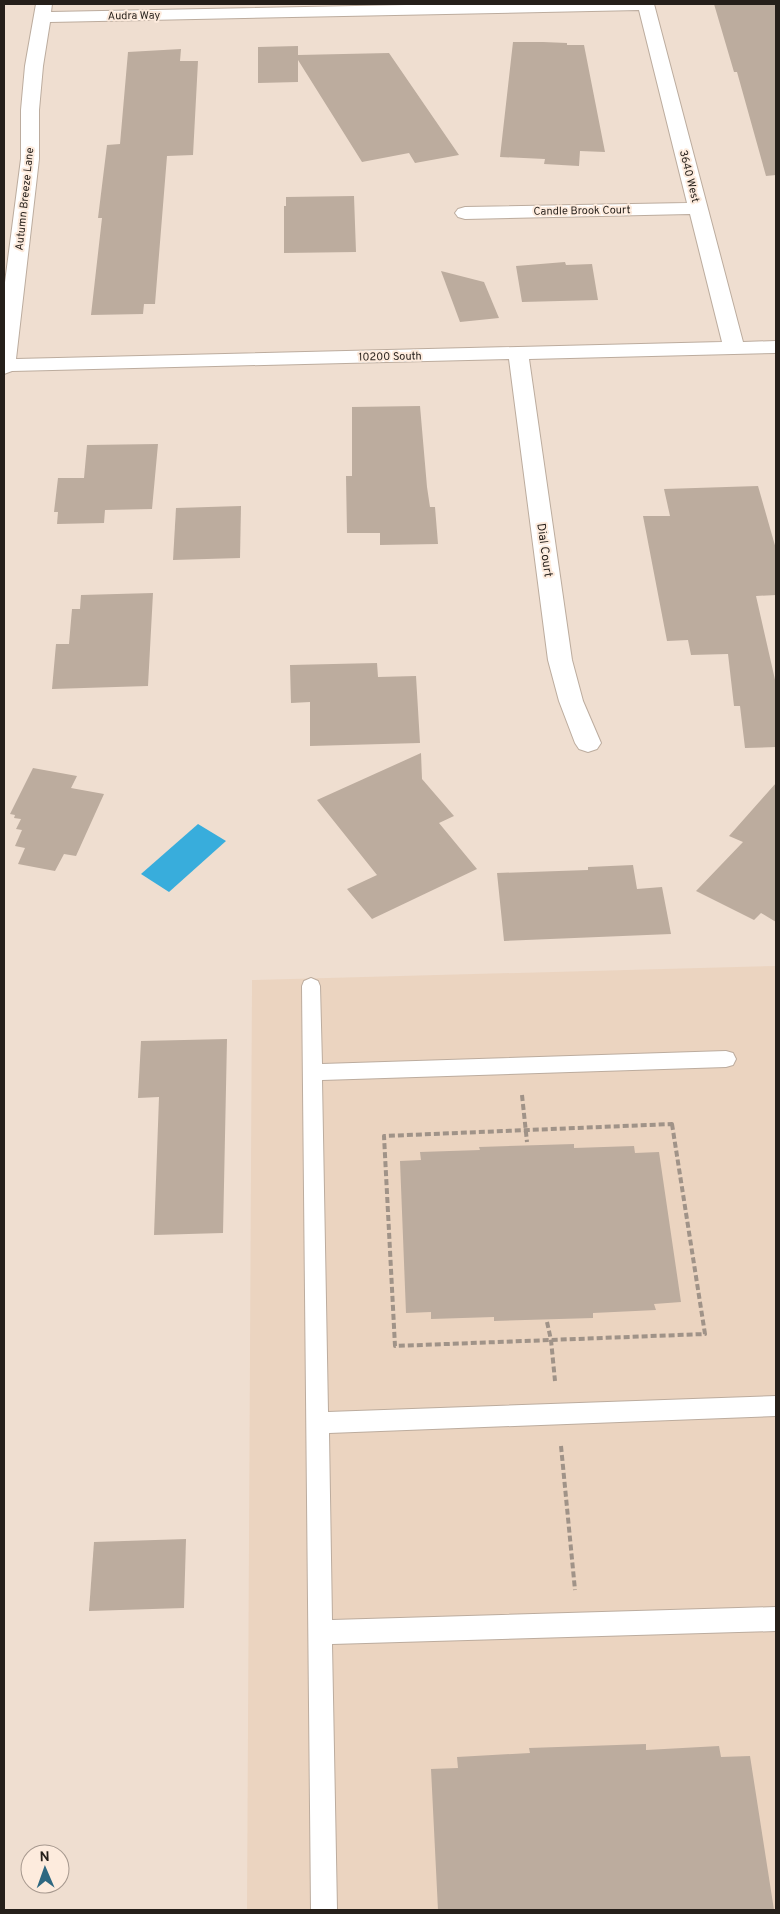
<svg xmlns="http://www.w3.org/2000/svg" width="780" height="1914" font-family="Overpass,sans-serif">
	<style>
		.built { fill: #ebd4c0 }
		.water { fill: #38addc }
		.building { fill: #bcac9e }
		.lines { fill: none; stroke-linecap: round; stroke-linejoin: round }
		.lane-casing { stroke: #bcac9e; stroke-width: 2 }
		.street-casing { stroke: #bcac9e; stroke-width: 2 }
		.path { stroke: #a09388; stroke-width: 4; stroke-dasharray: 6 3; stroke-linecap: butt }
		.lane { fill: #fff; fill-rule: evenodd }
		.street { fill: #fff; fill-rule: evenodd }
		.labels { text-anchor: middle; stroke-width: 4; stroke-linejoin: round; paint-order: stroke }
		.far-street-label { font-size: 11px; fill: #251f1a; stroke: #fdebdd }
		.street-label { font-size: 12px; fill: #251f1a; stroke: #fdebdd }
	</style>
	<rect width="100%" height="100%" fill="#efded0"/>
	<path class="built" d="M776,966V1910H247L252,980Z"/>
	<path class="water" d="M198,824L226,841L169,892L141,874Z"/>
	<g class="building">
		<path d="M714,4H776V175L766,176L737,72H734Z"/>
		<path d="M513,42H543L567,43V45H584L605,152L580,151L579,166L544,164L545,159L500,157Z"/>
		<path d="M298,46V55L389,53L459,155L415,163L409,153L362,162L298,60V82L258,83V47Z"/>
		<path d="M181,49L180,61H198L193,155L167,156L155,304H144L143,314L91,315L102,218H98L107,145L120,144L128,52Z"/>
		<path d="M354,196L356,252L284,253V206H286V197Z"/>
		<path d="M565,262L566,265L592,264L598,300L522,302L516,266Z"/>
		<path d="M441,271L484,282L499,318L460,322Z"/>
		<path d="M420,406L427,487L430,507H435L438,544L380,545V533H347L346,476H352V407Z"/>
		<path d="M158,444L152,509L105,510L104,523L57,524L58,512H54L58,478H84L87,445Z"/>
		<path d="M758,486L776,549V595L756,596L776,684V747L745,748L740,706H734L728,654L691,655L688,640L667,641L643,516H670L664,489Z"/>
		<path d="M241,506L240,558L173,560L176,508Z"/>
		<path d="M153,593L148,686L52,689L56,644H69L72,609H80L81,595Z"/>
		<path d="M377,663L378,677L416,676L420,743L310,746V702L291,703L290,665Z"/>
		<path d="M421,753L422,779L454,816L439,823L477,869L372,919L347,889L377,875L317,800Z"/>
		<path d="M33,768L77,776L71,788L104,794L76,856L64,854L55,871L18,864L25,848L15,846L22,830L16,829L21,819L14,818L15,815L10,814Z"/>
		<path d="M776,783V922L761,913L754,920L696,891L743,842L729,836Z"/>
		<path d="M633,865L637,889L662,887L671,934L504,941L497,873L588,870V867Z"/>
		<path d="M227,1039L223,1233L154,1235L159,1097L138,1098L141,1041Z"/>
		<path d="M574,1144V1148L634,1146L635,1153L659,1152L681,1302L654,1304L656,1310L593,1313V1318L494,1321V1317L431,1319V1312L406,1313L400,1161L421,1160L420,1152L480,1150L479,1147Z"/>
		<path d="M186,1539L184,1608L89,1611L94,1542Z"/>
		<path d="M646,1744V1750L719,1746L721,1757L750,1756L774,1910H438L431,1769L458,1768L457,1757L530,1753L529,1748Z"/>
	</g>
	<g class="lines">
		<defs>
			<path id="lane" d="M311,978L318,981L320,986L322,1064L726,1051L733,1053L736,1059L733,1065L726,1067L322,1080L328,1412L776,1396V1416L329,1433L332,1620L776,1607V1631L332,1644L337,1910H311L302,986L304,981Z"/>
			<path id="street" d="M36,4H52L51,12L457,4H654L743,342L776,341V353L529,359L572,660L583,701L601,743L597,749L588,752L579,749L575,743L559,701L548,660L509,359L12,371L4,374V290L21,159V110L25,66ZM639,10L687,203L465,207L458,209L455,213L458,217L465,219L690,214L722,342L16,359L39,159V110L43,66L50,22Z"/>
		</defs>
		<use href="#lane" class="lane-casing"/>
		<use href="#street" class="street-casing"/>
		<g class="path">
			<path d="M522,1095L527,1142"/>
			<path d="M672,1124L705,1334L395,1346L384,1136Z"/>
			<path d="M547,1322L551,1340L555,1381"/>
			<path d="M561,1446L575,1590"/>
		</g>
		<use href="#lane" class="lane"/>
		<use href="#street" class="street"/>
	</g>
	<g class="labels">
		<g class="far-street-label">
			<text transform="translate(134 15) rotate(-1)" y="4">Audra Way</text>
			<text transform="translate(690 176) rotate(76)" y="4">3640 West</text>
			<text transform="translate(24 199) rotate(-84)" y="4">Autumn Breeze Lane</text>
			<text transform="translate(582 210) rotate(-1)" y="4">Candle Brook Court</text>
			<text transform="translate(390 356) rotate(-1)" y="4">10200 South</text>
		</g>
		<g class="street-label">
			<text transform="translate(545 550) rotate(82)" y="4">Dial Court</text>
		</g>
	</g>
	<rect width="780" height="1914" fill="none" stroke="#251f1a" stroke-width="10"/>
	<g transform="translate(45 1869) rotate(358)"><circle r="24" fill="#fdebdd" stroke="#a7998f"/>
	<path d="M0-4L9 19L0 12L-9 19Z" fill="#2e6881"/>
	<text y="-8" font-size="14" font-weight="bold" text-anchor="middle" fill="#251f1a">N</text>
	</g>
</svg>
